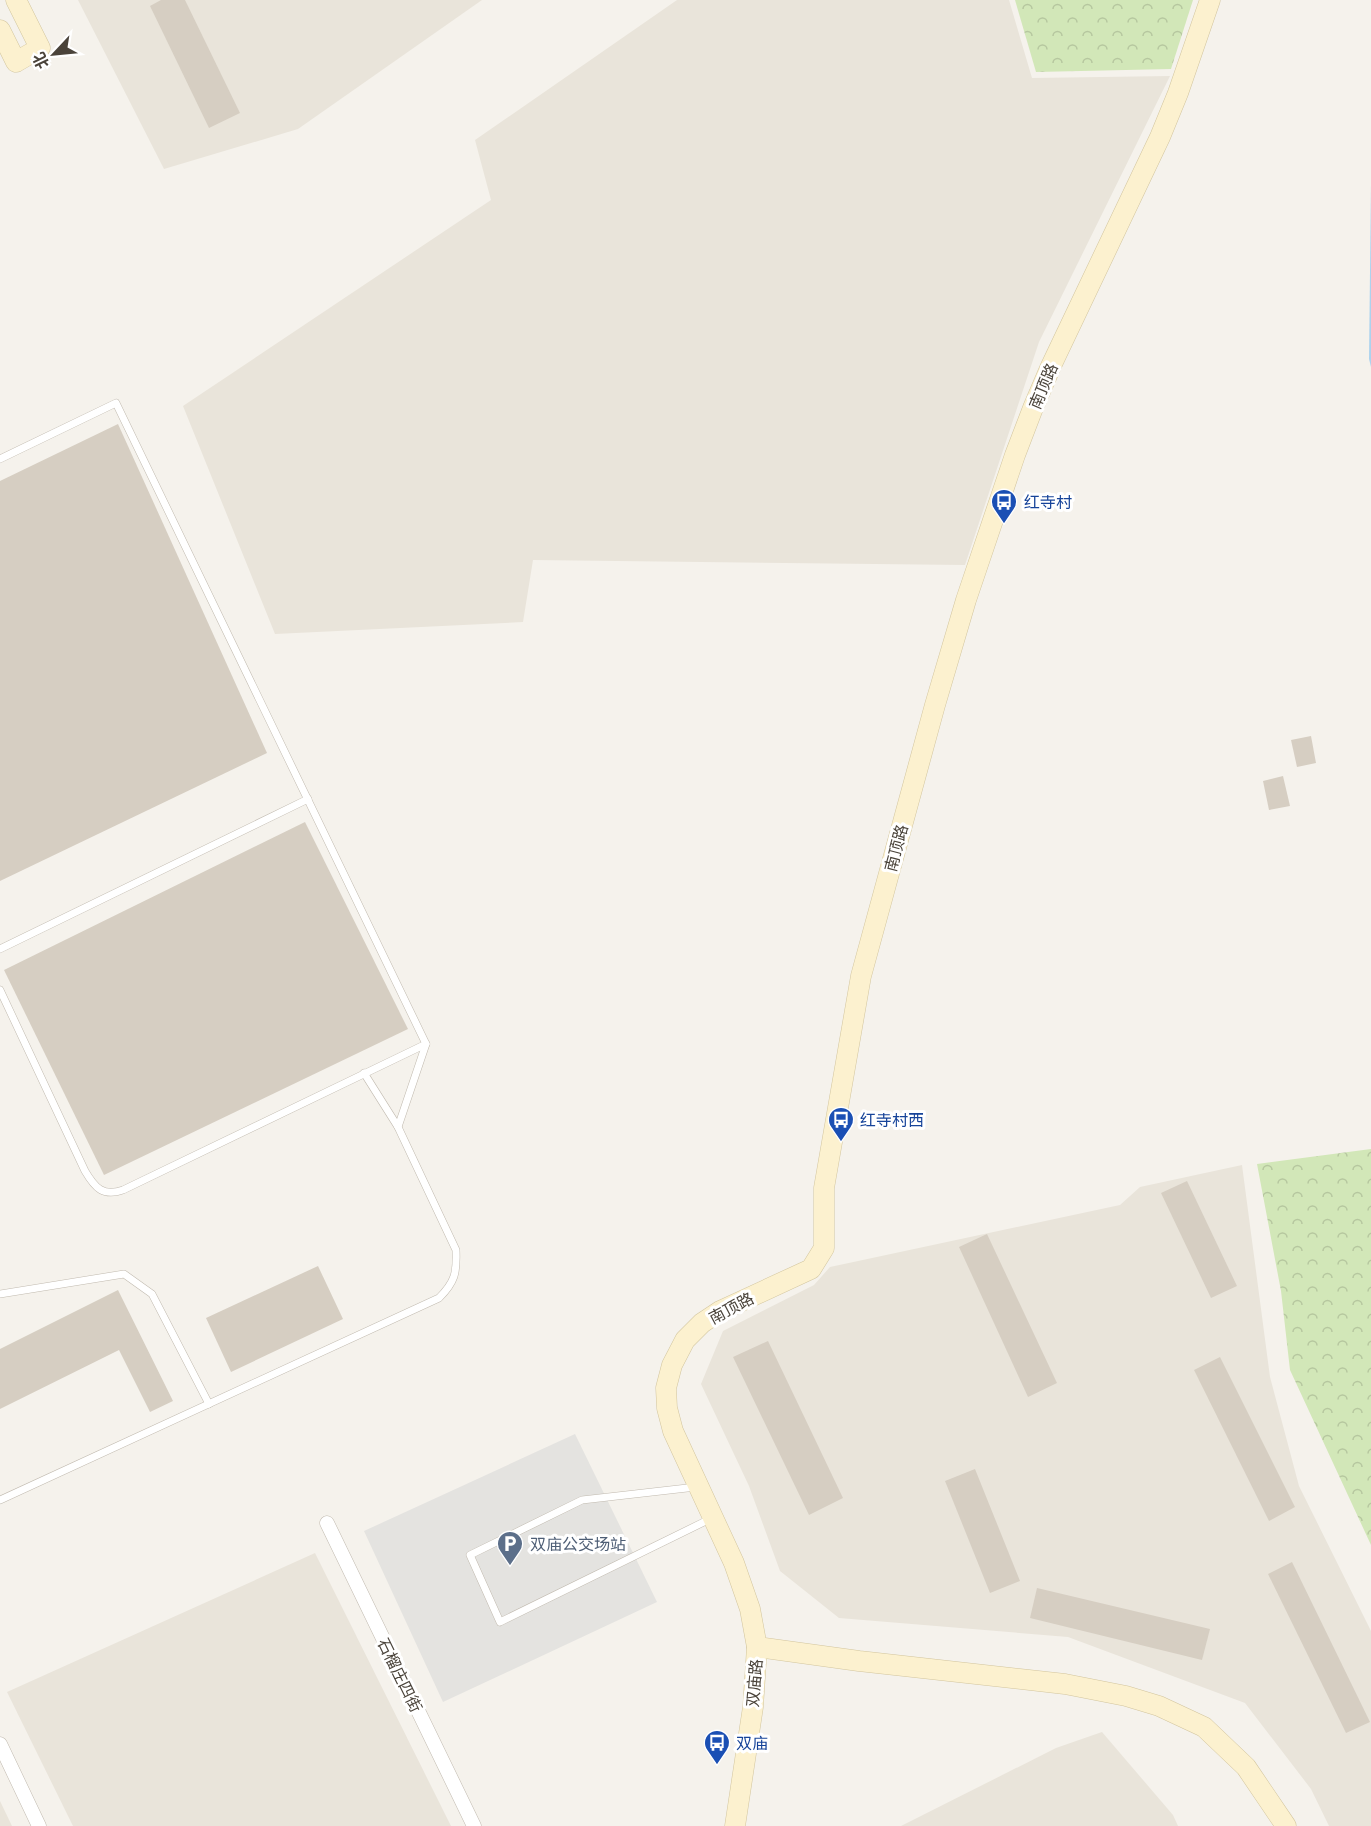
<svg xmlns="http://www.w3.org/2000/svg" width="1371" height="1826" font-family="Inter,'Noto Sans SC',sans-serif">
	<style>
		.residential { fill: #e9e4da }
		.park { fill: url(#park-crowns) }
		.parking { fill: #e4e3e0 }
		.water { fill: #add3ee }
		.building { fill: #d6cec2 }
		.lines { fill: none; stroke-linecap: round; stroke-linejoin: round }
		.lane-casing { stroke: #c1baaf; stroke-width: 8 }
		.street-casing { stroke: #c1baaf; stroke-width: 15 }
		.secondary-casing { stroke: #d2c59e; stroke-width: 21 }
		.lane { stroke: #fff; stroke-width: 7 }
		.street { stroke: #fff; stroke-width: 14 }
		.secondary { stroke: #fcf1cf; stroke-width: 20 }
		.labels { text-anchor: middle; stroke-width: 6; stroke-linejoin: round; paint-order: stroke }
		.street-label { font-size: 16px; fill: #4a433a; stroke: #fff }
		.transit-label { font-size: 16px; fill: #164399; stroke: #fff; text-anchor: start }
		.service-label { font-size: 16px; fill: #4e5e75; stroke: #fff; text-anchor: start }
	</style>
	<defs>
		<pattern id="park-crowns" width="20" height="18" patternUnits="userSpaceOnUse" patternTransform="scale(1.5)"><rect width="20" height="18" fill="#d2e7b8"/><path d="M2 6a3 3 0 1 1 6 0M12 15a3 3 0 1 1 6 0" fill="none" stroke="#b6c79f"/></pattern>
	</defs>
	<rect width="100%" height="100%" fill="#f5f2ec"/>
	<g class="residential">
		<path d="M78,0H482L298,129L164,169Z"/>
		<path d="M677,0H1009L1032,78L1170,76L1039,342L965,565L533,560L523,622L275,634L183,406L491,200L475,140Z"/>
		<path d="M1242,1165L1270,1377L1299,1486L1371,1631V1826H1329L1311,1789L1245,1703L1068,1637L839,1618L780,1571L749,1486L701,1384L723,1331L814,1285L830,1267L1120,1205L1140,1187Z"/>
		<path d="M315,1553L451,1826H73L7,1692Z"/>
		<path d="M1102,1732L1173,1815L1178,1826H901L1056,1748Z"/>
		<path d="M0,1801L12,1826H0Z"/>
	</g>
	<g class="park">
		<path d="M1015,0H1193L1171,69L1036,72Z"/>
		<path d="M1371,1149V1545L1290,1370L1281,1291L1257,1164Z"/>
	</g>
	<path class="parking" d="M575,1434L657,1602L443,1702L364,1531Z"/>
	<path class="water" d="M1371,184V367L1369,359Z"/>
	<g class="building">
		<path d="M161,0H185L240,113L209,128L150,6Z"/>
		<path d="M118,424L267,753L0,881V481Z"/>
		<path d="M1311,736L1316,763L1297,767L1291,740Z"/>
		<path d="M1283,776L1290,806L1269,810L1263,781Z"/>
		<path d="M305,822L408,1029L104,1175L4,970Z"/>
		<path d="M1187,1181L1237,1286L1211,1298L1161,1193Z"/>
		<path d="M987,1234L1057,1383L1028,1397L959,1247Z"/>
		<path d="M318,1266L343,1319L231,1372L206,1318Z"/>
		<path d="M118,1290L173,1401L150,1412L119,1350L0,1409V1349Z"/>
		<path d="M768,1341L843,1498L809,1515L733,1357Z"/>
		<path d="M1220,1357L1295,1507L1269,1521L1194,1370Z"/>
		<path d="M975,1469L1020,1581L990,1593L945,1481Z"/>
		<path d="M1292,1562L1370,1722L1346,1733L1268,1574Z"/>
		<path d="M1037,1588L1210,1629L1202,1660L1030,1618Z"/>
	</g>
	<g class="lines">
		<defs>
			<g id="lane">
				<path d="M0,459L116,403L426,1044L123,1190C103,1197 95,1188 85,1171L0,990"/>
				<path d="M0,949L308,799"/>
				<path d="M364,1073L398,1127L426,1044"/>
				<path d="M0,1294L124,1274L152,1294L209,1404"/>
				<path d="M696,1487L582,1500L470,1555L500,1622L710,1519"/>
				<path d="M0,1500L439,1298C455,1282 457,1273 456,1250L398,1127"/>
			</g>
			<g id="street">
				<path d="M327,1523L474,1826"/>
				<path d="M0,1744L39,1826"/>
			</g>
			<g id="secondary">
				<path d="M0,30L16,62L40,48L16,0"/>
				<path d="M757,1647L859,1661L1065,1684L1126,1696L1159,1706L1204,1727L1246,1767L1286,1826"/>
				<path d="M735,1826L753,1707L757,1647L750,1609L734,1563L673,1431L667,1408L666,1388L672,1365L685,1340L702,1323L720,1311L811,1269L824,1248V1188L861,976L935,705L966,600L1015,455L1033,408L1051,366L1160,137L1178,93L1210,0"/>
			</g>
		</defs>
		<use href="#lane" class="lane-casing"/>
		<use href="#street" class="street-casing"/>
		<use href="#secondary" class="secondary-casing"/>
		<use href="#lane" class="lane"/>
		<use href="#street" class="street"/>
		<use href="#secondary" class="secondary"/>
	</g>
	<defs>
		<symbol id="bus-pin" viewBox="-11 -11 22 30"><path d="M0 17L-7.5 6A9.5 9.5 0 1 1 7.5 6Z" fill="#1a4fb4" stroke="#fff"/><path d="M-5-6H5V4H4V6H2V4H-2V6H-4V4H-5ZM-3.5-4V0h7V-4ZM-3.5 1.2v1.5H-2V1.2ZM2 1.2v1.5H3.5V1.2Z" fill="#fff"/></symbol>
		<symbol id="parking-pin" viewBox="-11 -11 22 30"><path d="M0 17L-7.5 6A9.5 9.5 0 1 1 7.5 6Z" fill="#5c6f8a" stroke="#fff"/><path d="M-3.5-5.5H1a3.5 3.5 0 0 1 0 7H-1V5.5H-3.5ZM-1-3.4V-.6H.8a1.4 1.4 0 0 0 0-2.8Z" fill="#fff"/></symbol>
	</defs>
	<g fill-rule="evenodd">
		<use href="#bus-pin" x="989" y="487" width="30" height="40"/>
		<use href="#bus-pin" x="826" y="1105" width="30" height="40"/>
		<use href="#parking-pin" x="495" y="1529" width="30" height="40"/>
		<use href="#bus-pin" x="702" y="1728" width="30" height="40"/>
	</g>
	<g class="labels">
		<g class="street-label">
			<text transform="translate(1043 386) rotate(-67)" y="6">南顶路</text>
			<text transform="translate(896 848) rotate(-75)" y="6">南顶路</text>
			<text transform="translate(731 1308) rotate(-28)" y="6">南顶路</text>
			<text transform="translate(400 1675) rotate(64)" y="6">石榴庄四街</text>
			<text transform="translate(754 1683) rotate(-85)" y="6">双庙路</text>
		</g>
		<g class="transit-label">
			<text x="1024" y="508">红寺村</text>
			<text x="860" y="1126">红寺村西</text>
			<text x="736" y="1749">双庙</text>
		</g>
		<g class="service-label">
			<text x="530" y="1550">双庙公交场站</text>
		</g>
	</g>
	<g transform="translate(54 54) rotate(244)" stroke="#ffffff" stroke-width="4.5" paint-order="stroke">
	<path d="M0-4.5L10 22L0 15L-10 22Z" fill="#4a433a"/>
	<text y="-9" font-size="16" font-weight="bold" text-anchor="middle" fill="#4a433a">北</text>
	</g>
</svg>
